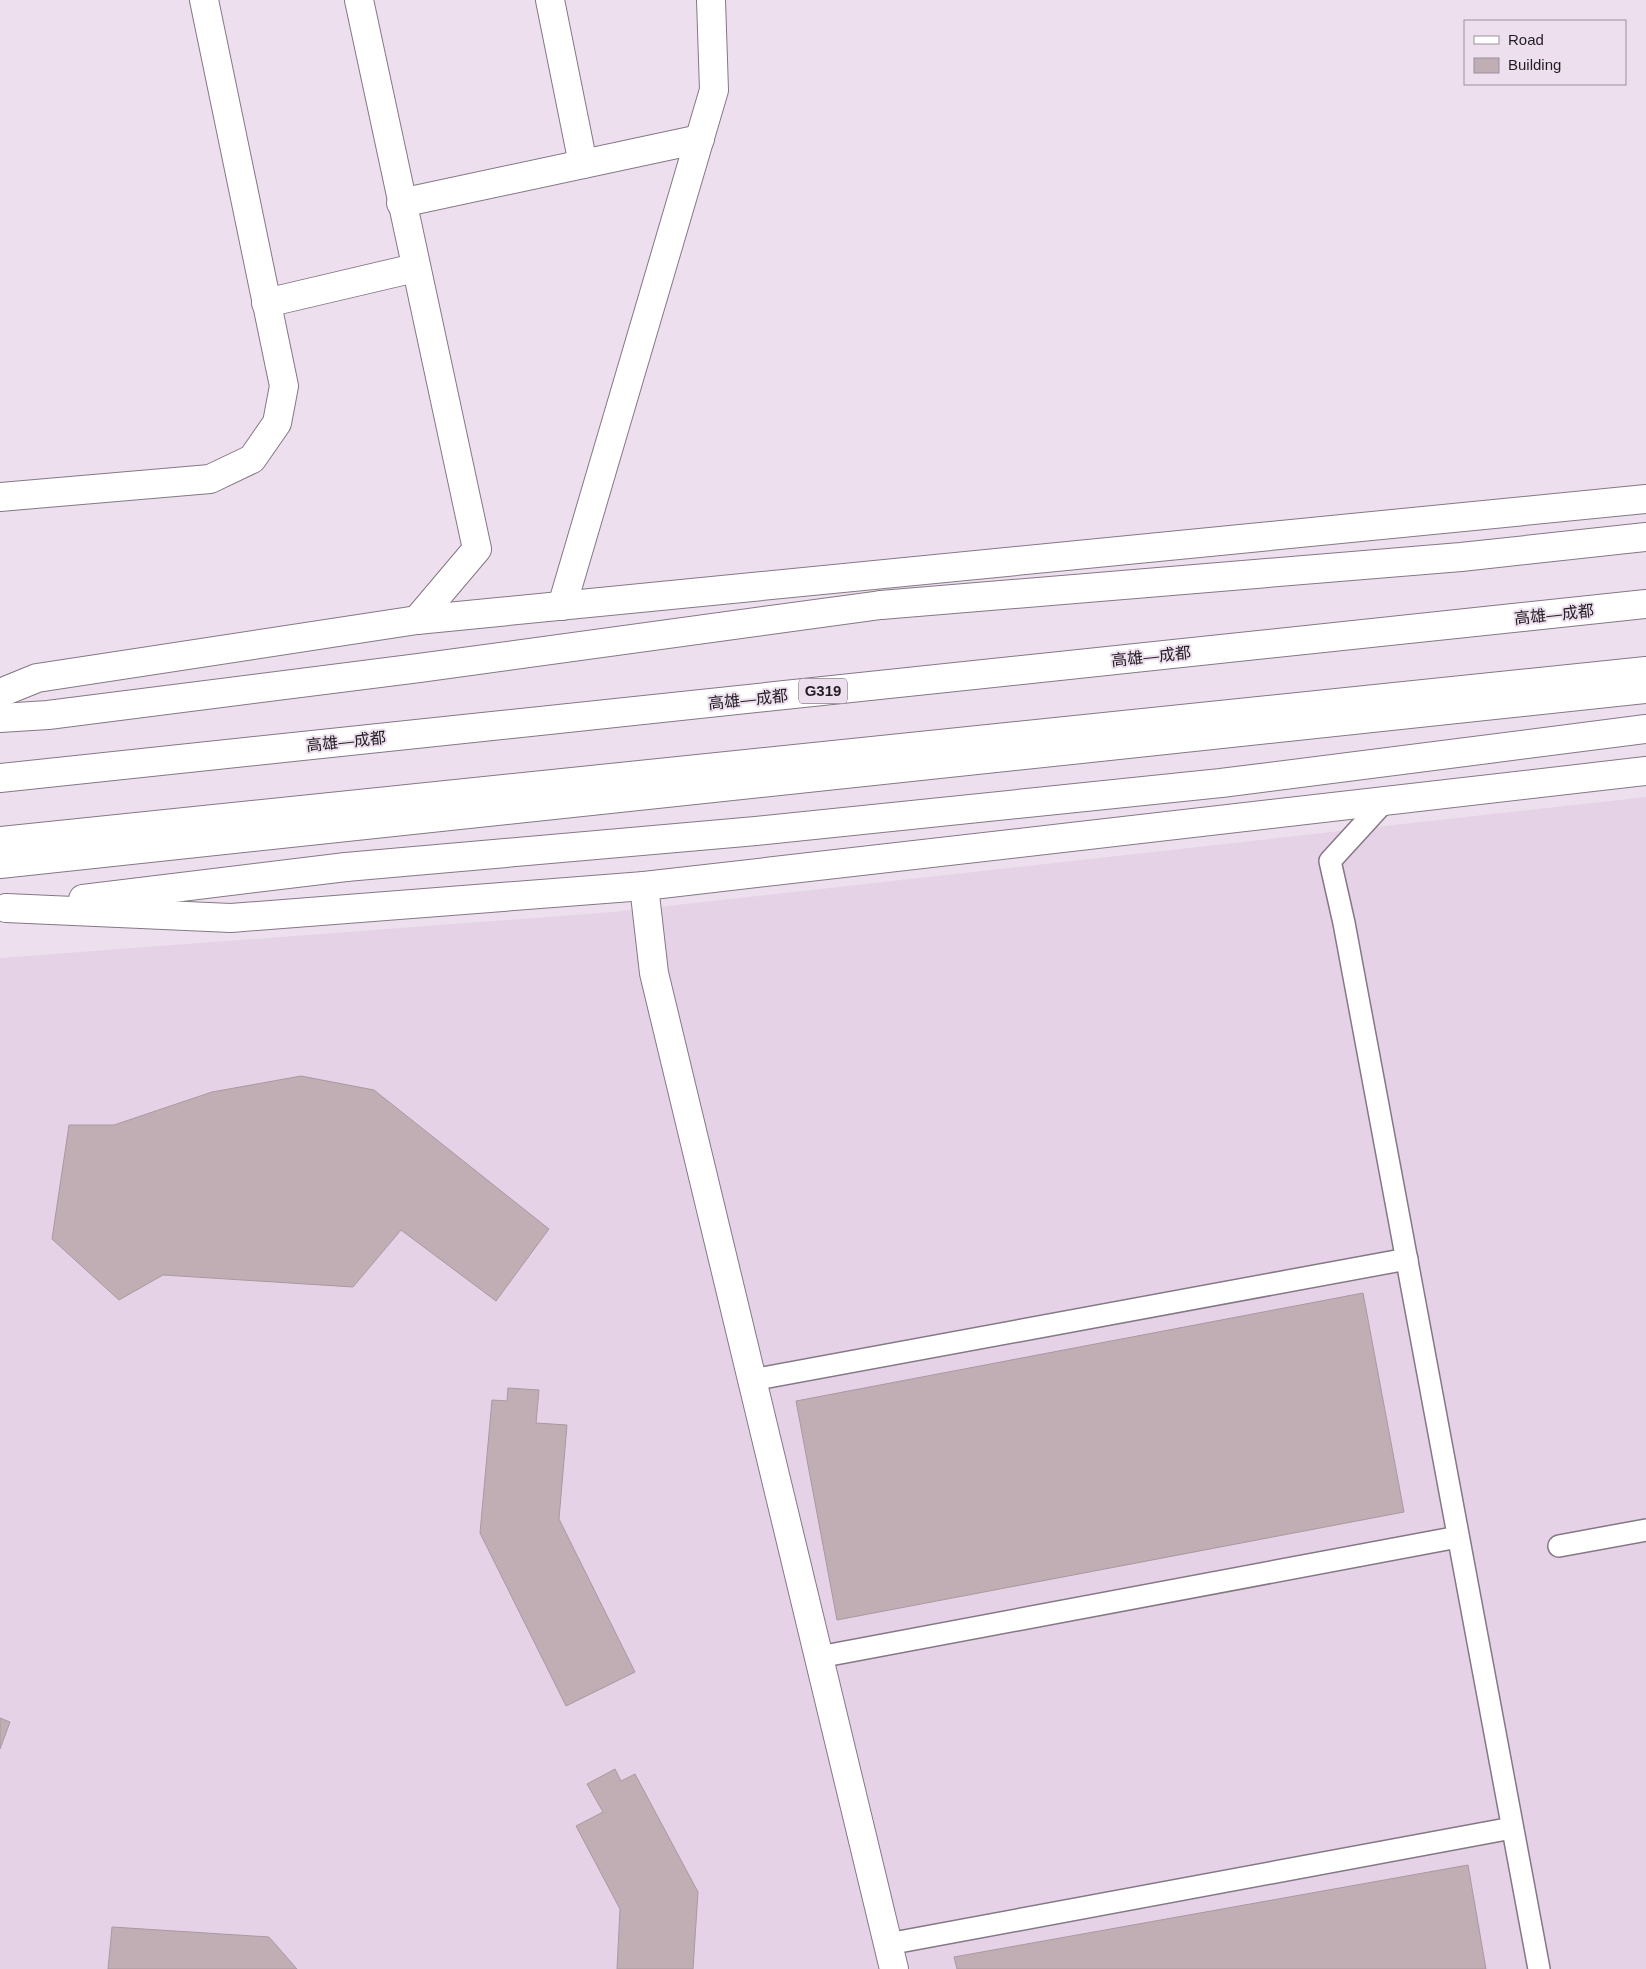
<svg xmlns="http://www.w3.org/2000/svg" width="1646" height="1969" font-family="Arial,'Noto Sans SC',sans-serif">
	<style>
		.built { fill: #e6d2e7 }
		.building { fill: #c1aeb5; stroke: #aa989f }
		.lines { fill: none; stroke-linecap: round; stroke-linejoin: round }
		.service-casing { stroke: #847885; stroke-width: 24 }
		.minor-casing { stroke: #847885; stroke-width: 30 }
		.secondary-casing { stroke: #847885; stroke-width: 30 }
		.trunk-casing { stroke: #847885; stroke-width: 30 }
		.service { stroke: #fff; stroke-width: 21 }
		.minor { stroke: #fff; stroke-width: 28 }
		.secondary { stroke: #fff; stroke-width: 28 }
		.trunk { stroke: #fff; stroke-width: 28 }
		.labels { text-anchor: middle; stroke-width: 4; stroke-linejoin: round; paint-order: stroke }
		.shield { fill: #eddfee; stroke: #5f575f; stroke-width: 1 }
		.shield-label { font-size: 15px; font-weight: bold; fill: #221d22 }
		.street-label { font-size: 16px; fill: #221d22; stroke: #eddfee }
	</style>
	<rect width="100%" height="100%" fill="#eddfee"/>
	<path class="built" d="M1646,797V1969H0V958L613,912Z"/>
	<g class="building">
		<path d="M301,1076L374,1090L549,1229L496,1301L401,1230L353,1287L163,1275L119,1300L52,1239L69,1125H114L212,1092Z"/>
		<path d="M1363,1293L1404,1512L837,1620L796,1401Z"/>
		<path d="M508,1388L539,1390L536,1423L567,1425L559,1519L635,1672L566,1706L480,1533L492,1400L507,1401Z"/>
		<path d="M0,1718L10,1722L0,1749Z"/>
		<path d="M615,1769L621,1781L635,1774L698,1892L693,1969H617L620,1909L576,1826L603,1812L587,1784Z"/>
		<path d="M1468,1865L1486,1969H957L954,1957Z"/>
		<path d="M112,1927L269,1937L297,1969H108Z"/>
	</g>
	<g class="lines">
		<defs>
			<g id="service">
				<path d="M1384,802L1330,861L1344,923L1539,1969"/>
				<path d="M752,1380L1407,1259"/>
				<path d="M1559,1546L1646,1530"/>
				<path d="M819,1657L1458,1537"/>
				<path d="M888,1944L1512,1828"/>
			</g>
			<g id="minor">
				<path d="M359,0L477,549L417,620"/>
				<path d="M550,0L583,164"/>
				<path d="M401,203L700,139"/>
				<path d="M266,303L415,268"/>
				<path d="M0,497L210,479L252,459L277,423L284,386L204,0"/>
				<path d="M562,606L714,90L711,0"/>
				<path d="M644,886L654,973L894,1969"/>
			</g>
			<g id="secondary">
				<path d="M0,693L37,678L417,620L1646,499"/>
				<path d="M0,718L48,715L419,668L881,605"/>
				<path d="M0,864L1646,689"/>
				<path d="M83,899L346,867"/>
				<path d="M6,908L231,918L644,886L1646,771"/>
			</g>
			<g id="trunk">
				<path d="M881,605L1461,557L1646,537"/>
				<path d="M0,778L1646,604"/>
				<path d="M0,841L1646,671"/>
				<path d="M346,867L756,831L1221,783L1646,729"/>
			</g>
		</defs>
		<use href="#service" class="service-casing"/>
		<use href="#minor" class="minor-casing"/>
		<use href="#secondary" class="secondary-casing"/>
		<use href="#trunk" class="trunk-casing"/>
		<use href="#service" class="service"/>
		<use href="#minor" class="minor"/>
		<use href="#secondary" class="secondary"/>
		<use href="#trunk" class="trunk"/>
	</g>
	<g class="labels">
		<rect class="shield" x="799" y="678.5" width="48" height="25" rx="4"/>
		<g class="shield-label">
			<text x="823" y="696">G319</text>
		</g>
		<g class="street-label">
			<text transform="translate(1554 614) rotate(-6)" y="6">高雄—成都</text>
			<text transform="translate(1151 656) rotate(-6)" y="6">高雄—成都</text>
			<text transform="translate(748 699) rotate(-6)" y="6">高雄—成都</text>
			<text transform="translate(346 741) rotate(-6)" y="6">高雄—成都</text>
		</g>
	</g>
	<rect x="1464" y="20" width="162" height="65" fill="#eddfee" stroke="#9c919c"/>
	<rect x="1474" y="36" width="25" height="8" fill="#ffffff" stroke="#9c919c"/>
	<text x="1508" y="45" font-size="15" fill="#221d22">Road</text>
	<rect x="1474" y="58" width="25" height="15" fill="#c1aeb5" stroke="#9c919c"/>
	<text x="1508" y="70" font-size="15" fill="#221d22">Building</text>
</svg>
